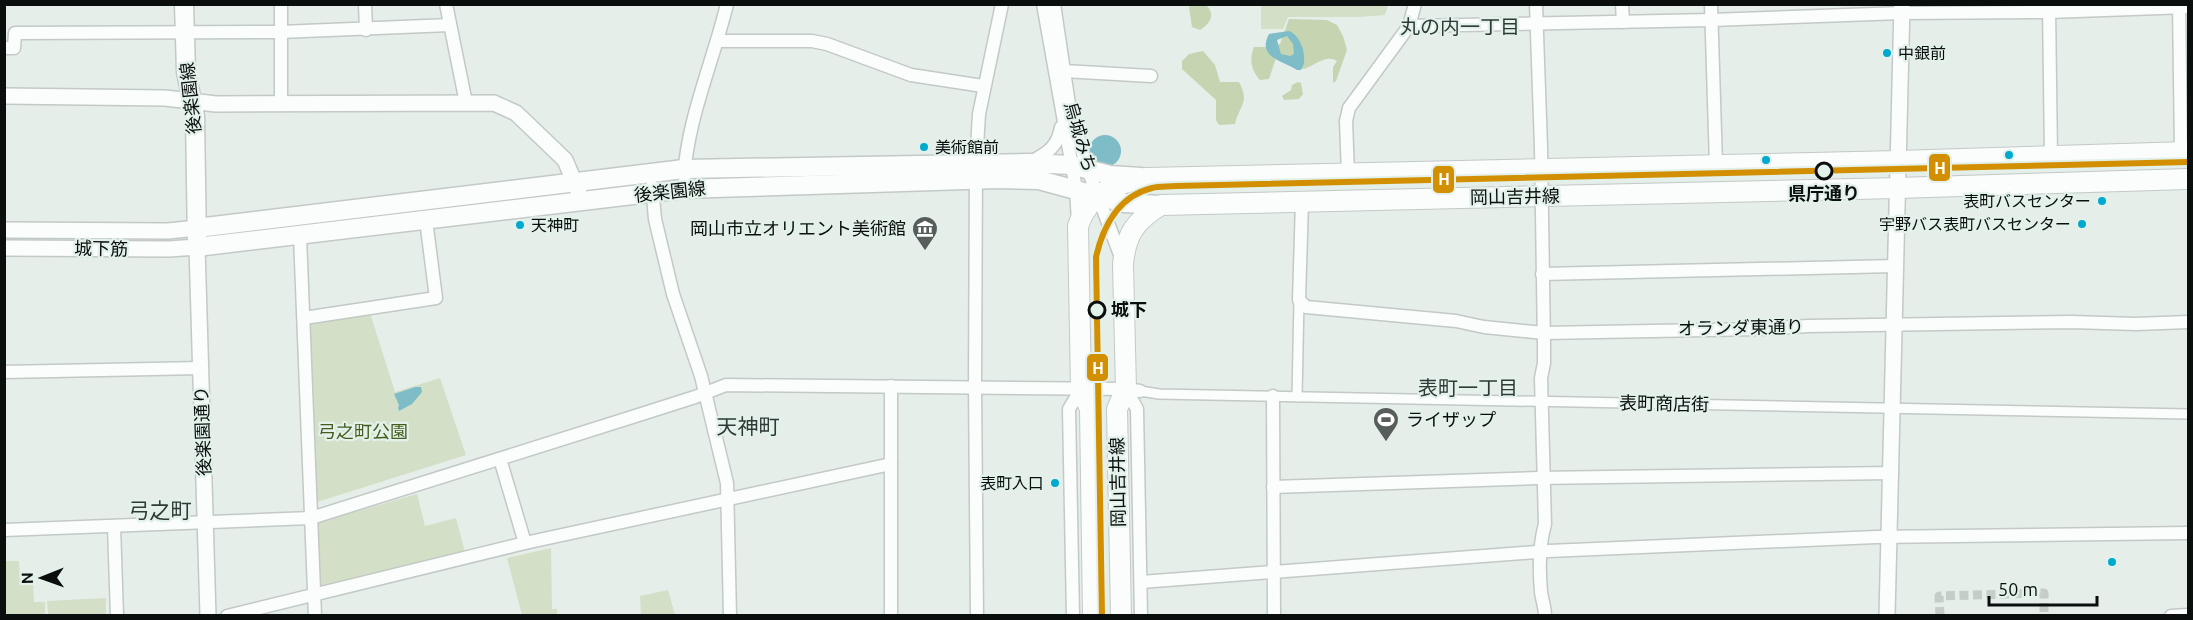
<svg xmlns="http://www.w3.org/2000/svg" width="2193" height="620" font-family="Ubuntu,'Noto Sans JP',sans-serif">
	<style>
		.green { fill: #d3e0c7 }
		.forest { fill: #c5d5b2 }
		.water { fill: #7ebcc7; fill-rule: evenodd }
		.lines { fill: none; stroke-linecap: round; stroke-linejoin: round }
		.pedestrian-tunnel { stroke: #c5cdc9; stroke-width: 9; stroke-dasharray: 9 4.5; stroke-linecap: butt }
		.pedestrian-casing { stroke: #c2c9c6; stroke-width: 12 }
		.minor-casing { stroke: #c2c9c6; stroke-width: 15 }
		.tertiary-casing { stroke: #c2c9c6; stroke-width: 18 }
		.secondary-casing { stroke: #c2c9c6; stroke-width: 21 }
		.primary-casing { stroke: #c2c9c6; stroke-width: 22 }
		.pedestrian { stroke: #fbfcfc; stroke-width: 9 }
		.minor { stroke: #fbfcfc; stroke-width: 12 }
		.tertiary { stroke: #fbfcfc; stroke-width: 15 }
		.secondary { stroke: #fbfcfc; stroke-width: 18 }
		.primary { stroke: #fbfcfc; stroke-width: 20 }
		.tram-1-casing { stroke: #e3f1eb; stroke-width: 10 }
		.tram-1 { stroke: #d38f02; stroke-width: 6 }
		.bus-dot { fill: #00a9ce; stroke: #e3f1eb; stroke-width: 2 }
		.stop-dot { fill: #e3f1eb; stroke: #0a0f0d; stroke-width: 3 }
		.labels { text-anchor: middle; stroke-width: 4.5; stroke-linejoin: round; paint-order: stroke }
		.bus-label { font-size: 16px; fill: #0a0f0d; stroke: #e3f1eb; text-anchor: start }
		.street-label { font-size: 18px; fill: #0a0f0d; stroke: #e3f1eb }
		.stop-label { font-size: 18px; font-weight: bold; fill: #0a0f0d; stroke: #e3f1eb }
		.poi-label { font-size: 18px; fill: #0a0f0d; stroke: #e3f1eb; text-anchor: end }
		.park-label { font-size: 18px; fill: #475c1c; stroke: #e3f1eb }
		.neighbourhood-label { font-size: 20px; fill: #2f3935; stroke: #e3f1eb }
		.quarter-label { font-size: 21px; fill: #2f3935; stroke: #e3f1eb }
		.line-badge { stroke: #e3f1eb; stroke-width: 2 }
		.badge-label { font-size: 16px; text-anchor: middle; font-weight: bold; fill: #fff }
	</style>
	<rect width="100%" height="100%" fill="#e6eeea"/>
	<g class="green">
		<path d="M1261,5V4L1388,5L1385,15L1360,17H1288L1283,29H1261Z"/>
		<path d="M370,313L395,392L440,378L466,455L314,503L308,325L316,319Z"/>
		<path d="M417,494L425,526L456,518L465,552L323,588L319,585L317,526L320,522Z"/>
		<path d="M551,548L552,609H557V615H522L507,558Z"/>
		<path d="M5,561H19L20,582H33L34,602H45V615H5Z"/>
		<path d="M668,590L675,615H641L640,596Z"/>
		<path d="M106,598V615H48L47,601Z"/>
	</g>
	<g class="forest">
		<path d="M1192,4L1206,5C1216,14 1210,24 1200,30L1192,27L1189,7Z"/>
		<path d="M1289,19L1327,20L1337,25L1343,36L1347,50L1336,81L1333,83V67L1337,61C1326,54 1315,65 1304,69L1276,58L1269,79L1260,80C1251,70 1249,59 1254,47H1273L1280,44Z"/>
		<path d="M1203,51L1215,65L1220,82H1239C1250,103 1240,104 1235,124L1219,125L1216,120V100L1182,69V61L1189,54Z"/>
		<path d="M1298,82L1301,83L1303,94L1299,99L1284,100L1282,96L1291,90L1292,85Z"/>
	</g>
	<g class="water">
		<path d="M1289,31C1301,35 1309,59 1301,70H1297C1285,61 1256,58 1269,34ZM1287,36L1293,44L1294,54L1290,56L1281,54L1277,40Z"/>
		<circle cx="1105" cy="151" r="16"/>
		<path d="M415,387H421L422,392L412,404L399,411L398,408L399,405L394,394Z"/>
	</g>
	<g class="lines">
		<path class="pedestrian-tunnel" d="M1940,616L1939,596L2044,593V616"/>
		<defs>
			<g id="pedestrian">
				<path d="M1140,391L1159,394L2188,414"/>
				<path d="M1297,397L1299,300"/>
			</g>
			<g id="minor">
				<path d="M281,4V104"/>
				<path d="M365,4L366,30"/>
				<path d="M446,4L466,103"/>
				<path d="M1043,4L1076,189L1078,222"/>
				<path d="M1054,4L1070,111L1088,170L1122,260"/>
				<path d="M1536,4L1541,148L1544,346V363L1541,378L1545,524C1539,545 1539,570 1541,592C1542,600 1545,607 1545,616"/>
				<path d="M1622,4L1623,22"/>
				<path d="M1711,4L1716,165"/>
				<path d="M2179,4L2181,152"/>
				<path d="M2049,6L2051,156"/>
				<path d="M1409,26L1711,20L1902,13L2049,12L2188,7"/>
				<path d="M718,41H812L827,44L911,75L983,86"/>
				<path d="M4,48H14L15,33L280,32L450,25"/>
				<path d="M1064,71L1151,76"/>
				<path d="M1032,161C1048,153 1058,146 1061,127"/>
				<path d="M1348,174L1346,121L1349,108L1409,26L1415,4"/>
				<path d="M684,176C688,117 713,62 727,4"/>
				<path d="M652,186L655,219L673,294L701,376L727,483L730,616"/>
				<path d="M1302,202L1299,300L1306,307L1456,321L1484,327L1544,333L1760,329L1808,326L2072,322L2136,324L2188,322"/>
				<path d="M300,236L315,616"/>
				<path d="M1542,274L1895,266"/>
				<path d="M304,318L436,298L426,220"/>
				<path d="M4,372L201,368"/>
				<path d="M1126,389L1137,409L1141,616"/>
				<path d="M1273,396L1274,616"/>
				<path d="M500,459L525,543"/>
				<path d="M1273,487L1538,478L1892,473"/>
				<path d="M114,526L117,616"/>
				<path d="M4,530L311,518L626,419L695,397L726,385L1126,389L1140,391"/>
				<path d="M1141,582L1549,551L1876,537L2188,533"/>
				<path d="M227,616L525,543L891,464"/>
				<path d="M891,616V386"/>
				<path d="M977,616L975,387L976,164L979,114L1002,4"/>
				<path d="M1073,616L1069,409L1081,389"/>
				<path d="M2171,616L2188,615"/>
			</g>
			<g id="tertiary">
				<path d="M4,96L165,98L216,104L494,103L516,113L565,160L579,193"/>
				<path d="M4,230L168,231L197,228"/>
				<path d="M4,248L169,249L197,247L208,616"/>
				<path d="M1887,616L1902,4"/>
			</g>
			<g id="secondary">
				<path d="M184,4L186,72L195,116L197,247L683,189L997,179L1039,180L1124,203L1161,205"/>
				<path d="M197,228L684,169L1028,163L1071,165L1110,175L1141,177"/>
			</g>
			<g id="primary">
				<path d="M1093,616L1090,409L1081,389L1078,226C1089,193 1114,184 1146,178L1898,161L2188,152"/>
				<path d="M1121,616L1117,409L1126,389L1123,264C1126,234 1135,221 1161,205L1897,188L2188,179"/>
			</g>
		</defs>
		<use href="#pedestrian" class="pedestrian-casing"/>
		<use href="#minor" class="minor-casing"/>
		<use href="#tertiary" class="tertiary-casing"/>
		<use href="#secondary" class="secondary-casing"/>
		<use href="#primary" class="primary-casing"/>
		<use href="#pedestrian" class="pedestrian"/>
		<use href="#minor" class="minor"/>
		<use href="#tertiary" class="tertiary"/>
		<use href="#secondary" class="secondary"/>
		<use href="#primary" class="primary"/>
		<defs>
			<path id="tram-1" d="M1102,616L1096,257C1103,226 1119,196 1152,188C1160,186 1168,187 1176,186L2188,162"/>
		</defs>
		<use href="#tram-1" class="tram-1-casing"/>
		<use href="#tram-1" class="tram-1"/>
	</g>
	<defs>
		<symbol id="museum-pin" viewBox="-11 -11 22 30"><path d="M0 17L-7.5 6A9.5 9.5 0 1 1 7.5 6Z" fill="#575d5a" stroke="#e3f1eb"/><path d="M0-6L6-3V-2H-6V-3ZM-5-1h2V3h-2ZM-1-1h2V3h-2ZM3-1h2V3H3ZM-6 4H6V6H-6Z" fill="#fff"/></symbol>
		<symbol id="stadium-pin" viewBox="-11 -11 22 30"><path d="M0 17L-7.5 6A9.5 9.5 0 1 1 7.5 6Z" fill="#575d5a" stroke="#e3f1eb"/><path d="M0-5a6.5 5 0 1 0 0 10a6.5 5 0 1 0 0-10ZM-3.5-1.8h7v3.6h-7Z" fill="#fff"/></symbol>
	</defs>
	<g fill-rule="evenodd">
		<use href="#museum-pin" x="910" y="214" width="30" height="40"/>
		<use href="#stadium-pin" x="1371" y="405" width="30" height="40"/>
	</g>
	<g class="bus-dot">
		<circle cx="1887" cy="53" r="5"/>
		<circle cx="924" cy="147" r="5"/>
		<circle cx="2009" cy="155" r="5"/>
		<circle cx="1766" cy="160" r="5"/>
		<circle cx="2102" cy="201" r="5"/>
		<circle cx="2082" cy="224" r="5"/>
		<circle cx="520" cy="225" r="5"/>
		<circle cx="1055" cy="483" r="5"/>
		<circle cx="2112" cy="562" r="5"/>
	</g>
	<g class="stop-dot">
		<circle cx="1824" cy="171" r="8"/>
		<circle cx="1097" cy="310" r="8"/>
	</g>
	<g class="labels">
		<g class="bus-label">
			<text x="1898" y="59">中銀前</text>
			<text x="935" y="153">美術館前</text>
			<text x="2091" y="207" text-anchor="end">表町バスセンター</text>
			<text x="2071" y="230" text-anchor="end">宇野バス表町バスセンター</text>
			<text x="531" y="231">天神町</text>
			<text x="1044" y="489" text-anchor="end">表町入口</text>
		</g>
		<g class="street-label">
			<text transform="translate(191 98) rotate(-96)" y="6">後楽園線</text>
			<text transform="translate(1080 137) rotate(74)" y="6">烏城みち</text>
			<text transform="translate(670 192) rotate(-6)" y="6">後楽園線</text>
			<text transform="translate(1515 197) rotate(-1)" y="6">岡山吉井線</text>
			<text transform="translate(101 249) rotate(1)" y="6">城下筋</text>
			<text transform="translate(1741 328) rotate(-1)" y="6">オランダ東通り</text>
			<text transform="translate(1664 404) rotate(1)" y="6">表町商店街</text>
			<text transform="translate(203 431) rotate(-92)" y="6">後楽園通り</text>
			<text transform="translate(1118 482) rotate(-91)" y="6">岡山吉井線</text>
		</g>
		<g class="stop-label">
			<text x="1824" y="200">県庁通り</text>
			<text x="1111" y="316" text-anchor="start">城下</text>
		</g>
		<g class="poi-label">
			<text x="906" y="235">岡山市立オリエント美術館</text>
			<text x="1406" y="426" text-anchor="start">ライザップ</text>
		</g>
		<g class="park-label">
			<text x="363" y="438">弓之町公園</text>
		</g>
		<g class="neighbourhood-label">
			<text x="1460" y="34">丸の内一丁目</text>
			<text x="1468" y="395">表町一丁目</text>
		</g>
		<g class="quarter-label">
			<text x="748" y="434">天神町</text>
			<text x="160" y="518">弓之町</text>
		</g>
	</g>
	<g class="line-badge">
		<rect x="1928" y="153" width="23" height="29" rx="6" fill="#d38f02"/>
		<rect x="1432" y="165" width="23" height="29" rx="6" fill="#d38f02"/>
		<rect x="1086" y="353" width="23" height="29" rx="6" fill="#d38f02"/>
	</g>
	<g class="badge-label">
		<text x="1940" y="174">H</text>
		<text x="1444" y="185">H</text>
		<text x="1098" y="374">H</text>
	</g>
	<rect width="2193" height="620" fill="none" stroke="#0a0f0d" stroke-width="12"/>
	<g transform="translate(42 578) rotate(269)" stroke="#e3f1eb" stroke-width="4.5" paint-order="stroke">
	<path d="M0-4.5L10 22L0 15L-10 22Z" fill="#0a0f0d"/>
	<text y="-9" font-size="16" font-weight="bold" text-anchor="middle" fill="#0a0f0d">N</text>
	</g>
	<path d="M1989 596v9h108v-9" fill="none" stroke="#0a0f0d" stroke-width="3"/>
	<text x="1998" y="596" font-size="18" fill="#0a0f0d" stroke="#e3f1eb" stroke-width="4.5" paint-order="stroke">50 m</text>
</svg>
